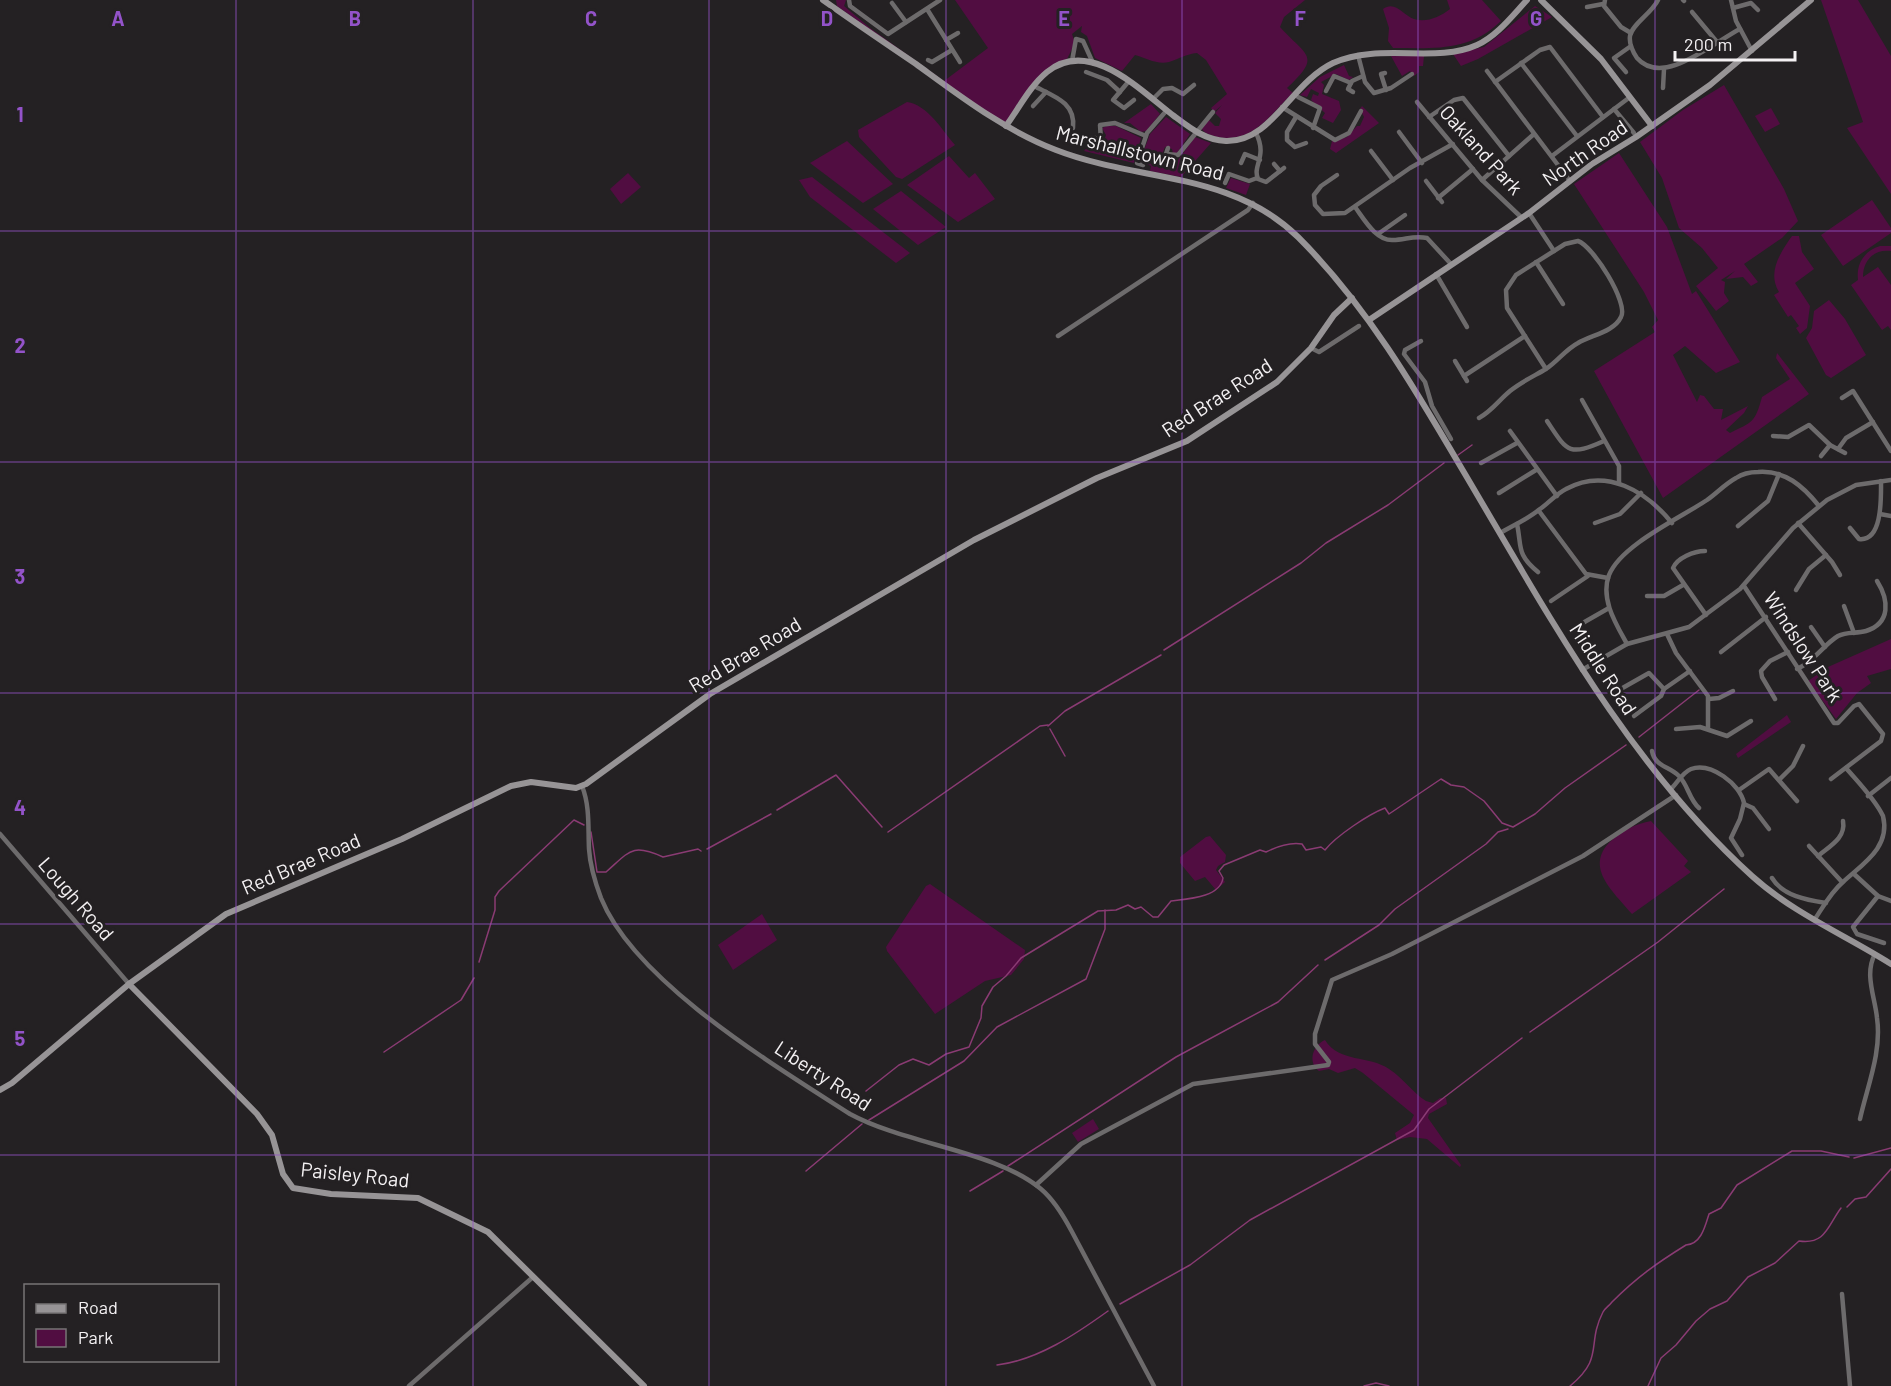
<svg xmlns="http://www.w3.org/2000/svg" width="1891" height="1386" font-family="Barlow,sans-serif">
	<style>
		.green { fill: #510d41 }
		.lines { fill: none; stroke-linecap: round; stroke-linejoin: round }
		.stream { stroke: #8a3b73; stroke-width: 1.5 }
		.street { stroke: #6d6b6c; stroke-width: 4.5 }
		.secondary { stroke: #979496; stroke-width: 6 }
		.grid { fill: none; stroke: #9353c9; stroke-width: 1.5; stroke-opacity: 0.55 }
		.labels { text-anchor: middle; stroke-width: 6; stroke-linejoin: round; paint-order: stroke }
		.street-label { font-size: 20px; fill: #f4f1f3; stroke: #242123 }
		.grid-label { font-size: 20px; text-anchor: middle; font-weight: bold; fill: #9353c9; stroke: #242123; stroke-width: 6; stroke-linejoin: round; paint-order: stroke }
	</style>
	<rect width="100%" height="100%" fill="#242123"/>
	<g class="green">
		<path d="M836,0H846L844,6L870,28L944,81L988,48L955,0H1305L1284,17L1280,27C1307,57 1322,55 1287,88L1293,93C1270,114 1254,144 1217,137C1211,135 1205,134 1201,128L1209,120L1215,126H1219L1221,119L1215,113L1222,105L1214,112L1211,108L1227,94L1206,60L1197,53C1186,54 1179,59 1169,62C1157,65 1146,58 1135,55L1122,71L1095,58L1087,36L1081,32L1082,26L1072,34L1075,43L1065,63L1048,71L1006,126L837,6Z"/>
		<path d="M1447,0H1482L1501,21C1469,52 1435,48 1393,48L1388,41L1389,28L1383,9C1395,0 1403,15 1414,19C1426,23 1440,17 1450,9Z"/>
		<path d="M1821,0H1858L1891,56V194L1847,128L1863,122Z"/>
		<path d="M1535,6L1552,17L1478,59L1461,66L1453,54L1484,47Z"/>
		<path d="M1391,56H1424L1423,66H1419V72L1414,76L1410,71L1402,76Z"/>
		<path d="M1344,65L1349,76L1353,77L1349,80L1336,74L1321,82L1324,85L1322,94L1339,101L1341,110L1333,123L1322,118L1325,113L1311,100L1313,94L1318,96L1319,93L1311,89L1307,97L1300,95L1320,77Z"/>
		<path d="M1724,85L1784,189L1798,221L1782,238L1744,264L1758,282L1751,286L1743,277L1726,279L1735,271L1721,280L1725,282L1724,293L1729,301L1716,311L1696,286L1718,268L1702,248L1679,228L1662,178L1640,142L1683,110Z"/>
		<path d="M907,102C928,105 942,130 955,145L902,179L896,177L859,137L858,130Z"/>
		<path d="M1151,104L1160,114L1146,131L1141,132L1130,123H1124Z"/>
		<path d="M1362,106L1379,123L1336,153L1330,149L1332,141L1347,137L1357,126H1360L1364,117L1360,109Z"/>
		<path d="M1771,108L1780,124L1765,132L1755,116Z"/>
		<path d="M1166,117L1190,134L1177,153L1173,154L1172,149L1165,147L1161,157L1178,160L1195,137L1211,143L1181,177L1150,171L1151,166L1140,161L1150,134Z"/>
		<path d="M1107,126H1116L1141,138L1134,163L1084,151L1093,141L1103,144L1106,135L1102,128Z"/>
		<path d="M847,141L893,184L863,203L810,163Z"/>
		<path d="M1619,153L1667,227L1692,294L1696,291L1740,362L1716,373L1685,346L1673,355L1697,402L1700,395L1704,396L1714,409H1723L1721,420L1748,406L1744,413L1726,430L1730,433C1752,422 1755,423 1762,397L1790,379L1776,358L1777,353L1809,394L1663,498L1594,371L1655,332L1652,327L1658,320L1644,292L1574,184Z"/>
		<path d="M949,156L969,178L975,173L995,199L958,222L907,185Z"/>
		<path d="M628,173L641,187L621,204L610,189Z"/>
		<path d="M812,177L910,253L896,263L810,197L799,180Z"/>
		<path d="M1231,178L1250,184L1246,195L1226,188Z"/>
		<path d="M901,191L946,227L918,245L873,209Z"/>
		<path d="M1872,200L1891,228V233L1843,266L1821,235Z"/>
		<path d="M1792,236H1799L1802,252L1814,269L1795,283L1810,306L1807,328L1800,334L1796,328L1799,326L1791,315L1788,317L1774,295L1779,292C1767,273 1780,253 1792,236Z"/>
		<path d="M1880,246H1891V251C1874,249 1863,260 1863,277L1878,267L1891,285V330L1888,326L1882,330L1851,285L1858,280C1856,264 1864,251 1880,246Z"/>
		<path d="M1829,300L1845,319L1866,355L1831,378L1826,375L1806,338L1812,328L1814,311Z"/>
		<path d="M1891,639V669L1867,676L1871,683L1857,693L1836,719L1808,681L1828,667Z"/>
		<path d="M1787,715L1791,722L1738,758L1736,754Z"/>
		<path d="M1651,821L1688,861L1684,866L1691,872L1632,914C1613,891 1582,866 1613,839C1624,829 1636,824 1651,821Z"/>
		<path d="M1210,836L1226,855L1225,862L1218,866L1216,870L1225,882L1216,890L1205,877L1195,881L1180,863V857L1206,837Z"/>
		<path d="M930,884L1025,950L1024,959L1011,975L985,981L935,1014L887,951L886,947L926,886Z"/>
		<path d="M762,914L777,940L733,970L718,945Z"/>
		<path d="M1325,1040C1339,1063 1369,1055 1389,1069C1403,1078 1412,1092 1426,1101L1433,1103L1440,1098H1446L1447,1104L1429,1114L1428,1118L1461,1165L1460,1167L1427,1139L1410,1137L1397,1140L1395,1133L1410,1123L1414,1115L1363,1073L1355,1068L1338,1073L1329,1069L1319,1071C1307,1062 1313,1045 1325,1040Z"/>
		<path d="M1093,1119L1099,1129L1078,1142L1072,1133Z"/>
	</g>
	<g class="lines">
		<g class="stream">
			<path d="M1458,455L1472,445"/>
			<path d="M1164,650L1301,563L1326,543L1388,505L1444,463"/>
			<path d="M1048,726L1065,711L1161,655"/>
			<path d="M1050,729L1065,756"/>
			<path d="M1639,737L1699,690"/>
			<path d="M777,810L836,775L882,827"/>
			<path d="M591,832L597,872H606C630,851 632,843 663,857L698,849L701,851"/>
			<path d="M888,832L1040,726L1048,725"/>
			<path d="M707,849L771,814"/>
			<path d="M1325,960L1379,925L1395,909L1486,844L1498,832L1508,829"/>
			<path d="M479,962L495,910V897L499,891L574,820L584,825"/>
			<path d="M1530,1032L1658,942L1724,889"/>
			<path d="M384,1052L461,1000L474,978"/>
			<path d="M866,1091L899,1065L913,1059L929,1065L946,1054L969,1047L981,1018L982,1006L993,987L1006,976L1021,958L1098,911L1116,910L1128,905L1135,909L1141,907L1153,917H1158L1171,901C1186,899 1220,898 1223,878L1219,871L1224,865L1260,850L1266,852C1276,847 1290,842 1302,844L1306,850L1321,847L1325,850C1336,836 1369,814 1385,808L1389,814L1441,779L1451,785L1464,787L1484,801L1502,823L1513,827L1535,814L1565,788L1626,745"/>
			<path d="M869,1120L964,1061L997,1027L1086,979L1105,929V910"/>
			<path d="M1854,1158L1891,1148"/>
			<path d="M1008,1166L1176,1057L1278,1002L1318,965"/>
			<path d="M806,1171L862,1124"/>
			<path d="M970,1191L1003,1171"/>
			<path d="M1847,1207L1855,1199L1866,1197L1891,1169"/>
			<path d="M1120,1304L1190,1265L1250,1220L1414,1130L1429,1109L1522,1038"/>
			<path d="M997,1365C1038,1360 1076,1334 1108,1311"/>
			<path d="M1364,1386L1376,1383L1389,1386"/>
			<path d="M1570,1386C1605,1357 1586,1345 1603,1312C1605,1308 1609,1306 1612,1302C1637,1277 1657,1263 1686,1245C1701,1244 1705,1227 1709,1214L1721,1208L1737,1185L1792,1151H1821L1849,1157"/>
			<path d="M1648,1386L1661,1358L1676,1345L1696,1321L1710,1309L1727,1301L1748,1277L1775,1263L1799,1241C1826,1245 1828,1225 1841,1208"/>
		</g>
		<g class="street">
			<path d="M849,0L850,6L888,34L940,0"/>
			<path d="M1605,0L1604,6L1621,27L1631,33"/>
			<path d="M1658,0C1652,13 1632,24 1630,36C1629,43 1633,52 1637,58C1663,88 1714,42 1740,29"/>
			<path d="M1683,0L1684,1"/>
			<path d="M1731,0L1736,21L1752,51"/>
			<path d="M892,3L906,22"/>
			<path d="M1587,7L1603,4"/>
			<path d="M1733,8L1751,3L1758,10"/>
			<path d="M927,9L960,62"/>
			<path d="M1692,12L1717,42"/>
			<path d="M946,40L958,33"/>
			<path d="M1358,55L1365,82L1374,93L1391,88L1412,74"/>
			<path d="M928,60L932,62L952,50"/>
			<path d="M1072,61L1076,39L1083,41L1093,63"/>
			<path d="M1521,63L1577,136"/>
			<path d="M1487,71L1570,181"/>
			<path d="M1086,72L1107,80L1120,92"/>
			<path d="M1626,72L1614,58L1631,46"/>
			<path d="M1385,73L1381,74L1386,90"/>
			<path d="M1129,81L1113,100L1124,108L1134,100"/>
			<path d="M1495,82L1540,50L1550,47L1603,117"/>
			<path d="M1034,86C1053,96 1076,102 1073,128"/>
			<path d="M1663,88L1664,69"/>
			<path d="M1326,91L1334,76L1351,83"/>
			<path d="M1353,92L1348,89L1352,81L1363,76"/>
			<path d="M1298,97L1320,108L1313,128"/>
			<path d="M1153,99L1163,89L1172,88L1183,94L1194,85"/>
			<path d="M1417,102L1482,180L1522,218"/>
			<path d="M1033,106L1046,92"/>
			<path d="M1282,107L1335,140L1349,133L1361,111"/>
			<path d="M1614,109L1634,133"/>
			<path d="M1296,117L1287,132V140L1295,147L1306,143"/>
			<path d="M1429,117L1454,100L1463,98L1509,156"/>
			<path d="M1399,132L1422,163"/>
			<path d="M1256,133C1268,157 1252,165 1258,179L1266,182L1284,168"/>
			<path d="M1095,138L1101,140L1100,125L1115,123L1146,136"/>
			<path d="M1168,148L1166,154L1178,155L1213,112"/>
			<path d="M1371,151L1393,180"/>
			<path d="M1552,156L1630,97"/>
			<path d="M1241,163L1245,154L1260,160"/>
			<path d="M1274,164L1280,171"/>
			<path d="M1143,165L1137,163L1147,133L1167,110"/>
			<path d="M1337,175L1321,186L1314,195L1315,205L1323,214L1345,213L1410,168L1453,144"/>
			<path d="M1482,180L1534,134"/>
			<path d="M1426,181L1442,202"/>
			<path d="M1225,183L1229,174L1249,181L1257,178"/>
			<path d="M1438,198L1473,169"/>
			<path d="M1355,207C1364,219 1376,241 1393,240C1405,240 1414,235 1427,238L1451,264"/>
			<path d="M1529,213L1554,251"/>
			<path d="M1378,234L1405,215"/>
			<path d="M1536,262L1563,304"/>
			<path d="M1436,274L1467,327"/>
			<path d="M1058,336L1248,210L1253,203"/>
			<path d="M1421,341L1405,350L1404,354L1425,382L1432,406L1451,439"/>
			<path d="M1311,348L1319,352L1359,326"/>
			<path d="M1455,361L1467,381"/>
			<path d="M1464,376L1525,336"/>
			<path d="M1842,398L1853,391L1891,451"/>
			<path d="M1582,400L1619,466V483"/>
			<path d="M1479,418C1492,411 1499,400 1510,391C1521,382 1534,376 1546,369C1558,361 1565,350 1578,343C1591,335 1614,332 1621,317C1629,303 1593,246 1578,241L1565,244L1516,275L1506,290L1507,308L1546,369"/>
			<path d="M1547,421C1567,451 1568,457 1604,441"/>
			<path d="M1510,431L1557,496"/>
			<path d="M1773,436L1788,437L1809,425L1830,445L1845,453"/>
			<path d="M1838,449L1846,438L1873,422"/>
			<path d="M1821,456L1830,445"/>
			<path d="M1481,463L1517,443"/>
			<path d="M1499,493L1536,470"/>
			<path d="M1539,511L1586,574L1608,578"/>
			<path d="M1880,514L1891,516"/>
			<path d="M1595,523L1620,514L1641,493"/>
			<path d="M1798,523L1832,562L1840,575"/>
			<path d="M1517,524C1522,547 1516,554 1538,572"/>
			<path d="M1738,526L1768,501L1779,474"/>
			<path d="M1850,528L1859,539C1883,542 1881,496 1881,481"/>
			<path d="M1500,533C1514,525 1528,519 1540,509C1549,503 1556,494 1566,489C1606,467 1646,491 1672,523"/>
			<path d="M1705,551C1694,551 1677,558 1673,568L1706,615"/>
			<path d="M1744,586L1834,723H1838L1854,706L1859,704L1883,734L1881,741L1831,779"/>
			<path d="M1796,590L1809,569L1826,555"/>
			<path d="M1647,596H1664L1683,585"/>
			<path d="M1551,601L1588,576"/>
			<path d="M1844,606L1854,633"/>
			<path d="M1811,627L1825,647"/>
			<path d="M1574,628L1609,608"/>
			<path d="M1667,634L1676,653L1708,696V729"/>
			<path d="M1627,644C1616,624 1600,599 1609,575C1621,545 1680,518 1707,500C1717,493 1725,484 1736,478C1742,474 1750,472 1758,472C1785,470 1803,486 1819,506"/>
			<path d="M1721,652L1766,617"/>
			<path d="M1797,669C1814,662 1823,645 1838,636C1847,631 1856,634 1866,631C1891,623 1889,600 1877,581"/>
			<path d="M1582,670L1627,644L1689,627L1740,589L1793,528L1827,500L1856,485L1891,480"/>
			<path d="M1664,689L1690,671"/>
			<path d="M1619,690L1649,673L1664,689L1661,696L1634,716"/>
			<path d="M1709,699L1719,698L1733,691"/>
			<path d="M1775,699L1762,677L1761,671L1770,661L1788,652"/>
			<path d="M1676,729L1700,727L1727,736L1751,721"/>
			<path d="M1652,751C1655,767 1669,766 1679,776C1688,785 1689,799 1699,808"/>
			<path d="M1779,780L1793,766L1803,746"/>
			<path d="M582,786C590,806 588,828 589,849C590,866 595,882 601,898C635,982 774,1065 850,1114C905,1144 996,1151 1041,1189C1054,1200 1063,1215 1071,1230L1154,1386"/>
			<path d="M1671,789C1677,783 1683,772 1691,769C1711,762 1740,784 1744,803L1740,819L1731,838L1742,855"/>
			<path d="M1739,790L1769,769L1797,801"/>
			<path d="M1868,796L1891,778"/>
			<path d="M1744,804L1753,808L1769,829"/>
			<path d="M0,834L129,984"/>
			<path d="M1809,846L1842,882"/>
			<path d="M1818,856C1830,846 1846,838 1843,821"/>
			<path d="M1854,874L1878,896L1891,901"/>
			<path d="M1772,878C1783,896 1807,900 1826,903"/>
			<path d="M1878,896L1853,927L1857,934L1884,943"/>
			<path d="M1815,919C1823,907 1831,892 1843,882C1861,865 1891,848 1883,816C1875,799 1858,782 1846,768"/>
			<path d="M1860,1119C1867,1087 1882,1052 1877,1018C1875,997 1864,974 1875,954"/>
			<path d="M1036,1185L1081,1144L1193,1084L1328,1065L1329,1062L1315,1044V1034L1332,980L1392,954L1583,856L1676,795"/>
			<path d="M1842,1294L1850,1386"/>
			<path d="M409,1386L533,1277"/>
		</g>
		<g class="secondary">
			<path d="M823,0C854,22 885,43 916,64C960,96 1004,130 1056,150C1138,182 1231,171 1298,237C1366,305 1414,387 1462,469C1547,612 1627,763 1752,876C1793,913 1845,935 1891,964"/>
			<path d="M1541,0L1601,59L1652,126"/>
			<path d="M1006,126C1019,108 1030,86 1047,72C1090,37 1141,91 1174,116C1190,128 1205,140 1226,141C1272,142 1291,83 1333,63C1380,42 1435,64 1477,45C1497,36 1512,16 1527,0"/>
			<path d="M1369,320L1529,213L1592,164L1636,137L1710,85L1811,0"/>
			<path d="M129,984L257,1114L272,1135L283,1174L293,1188L331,1194L418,1198L488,1232L644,1386"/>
			<path d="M0,1090L12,1083L129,984L226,914L402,839L511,786L531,782L576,788L586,784L710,694L974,540L1097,478L1187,441L1277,382L1311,348L1334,315L1352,298"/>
		</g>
	</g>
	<path class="grid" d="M236,0V1386M473,0V1386M709,0V1386M946,0V1386M1182,0V1386M1418,0V1386M1655,0V1386M0,231H1891M0,462H1891M0,693H1891M0,924H1891M0,1155H1891"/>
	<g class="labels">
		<g class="street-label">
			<text transform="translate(1481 150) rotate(48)" y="7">Oakland Park</text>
			<text transform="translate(1140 153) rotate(14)" y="7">Marshallstown Road</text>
			<text transform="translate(1585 153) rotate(-35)" y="7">North Road</text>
			<text transform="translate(1217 398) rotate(-33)" y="7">Red Brae Road</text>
			<text transform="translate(1803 647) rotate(57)" y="7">Windslow Park</text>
			<text transform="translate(745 655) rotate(-31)" y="7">Red Brae Road</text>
			<text transform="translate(1603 669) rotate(57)" y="7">Middle Road</text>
			<text transform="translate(301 864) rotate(-23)" y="7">Red Brae Road</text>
			<text transform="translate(76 899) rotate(49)" y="7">Lough Road</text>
			<text transform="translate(823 1076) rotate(33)" y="7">Liberty Road</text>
			<text transform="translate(355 1175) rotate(6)" y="7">Paisley Road</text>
		</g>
	</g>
	<g class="grid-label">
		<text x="118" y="26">A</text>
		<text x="355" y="26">B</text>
		<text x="591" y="26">C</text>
		<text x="827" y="26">D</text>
		<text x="1064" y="26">E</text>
		<text x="1300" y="26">F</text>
		<text x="1536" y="26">G</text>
		<text x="20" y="122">1</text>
		<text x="20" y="353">2</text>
		<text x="20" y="584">3</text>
		<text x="20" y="815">4</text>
		<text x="20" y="1046">5</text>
	</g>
	<rect x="24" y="1284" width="195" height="78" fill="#242123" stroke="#777476" stroke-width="1.5"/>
	<rect x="36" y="1304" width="30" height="9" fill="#979496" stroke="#777476" stroke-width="1.5"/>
	<text x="78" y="1314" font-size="18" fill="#f4f1f3">Road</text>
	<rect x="36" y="1329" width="30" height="18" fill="#510d41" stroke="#777476" stroke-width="1.5"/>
	<text x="78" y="1344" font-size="18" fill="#f4f1f3">Park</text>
	<path d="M1675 51v9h120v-9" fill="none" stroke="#f4f1f3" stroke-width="3"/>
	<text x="1684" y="51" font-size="18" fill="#f4f1f3" stroke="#242123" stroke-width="4.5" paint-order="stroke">200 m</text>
</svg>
